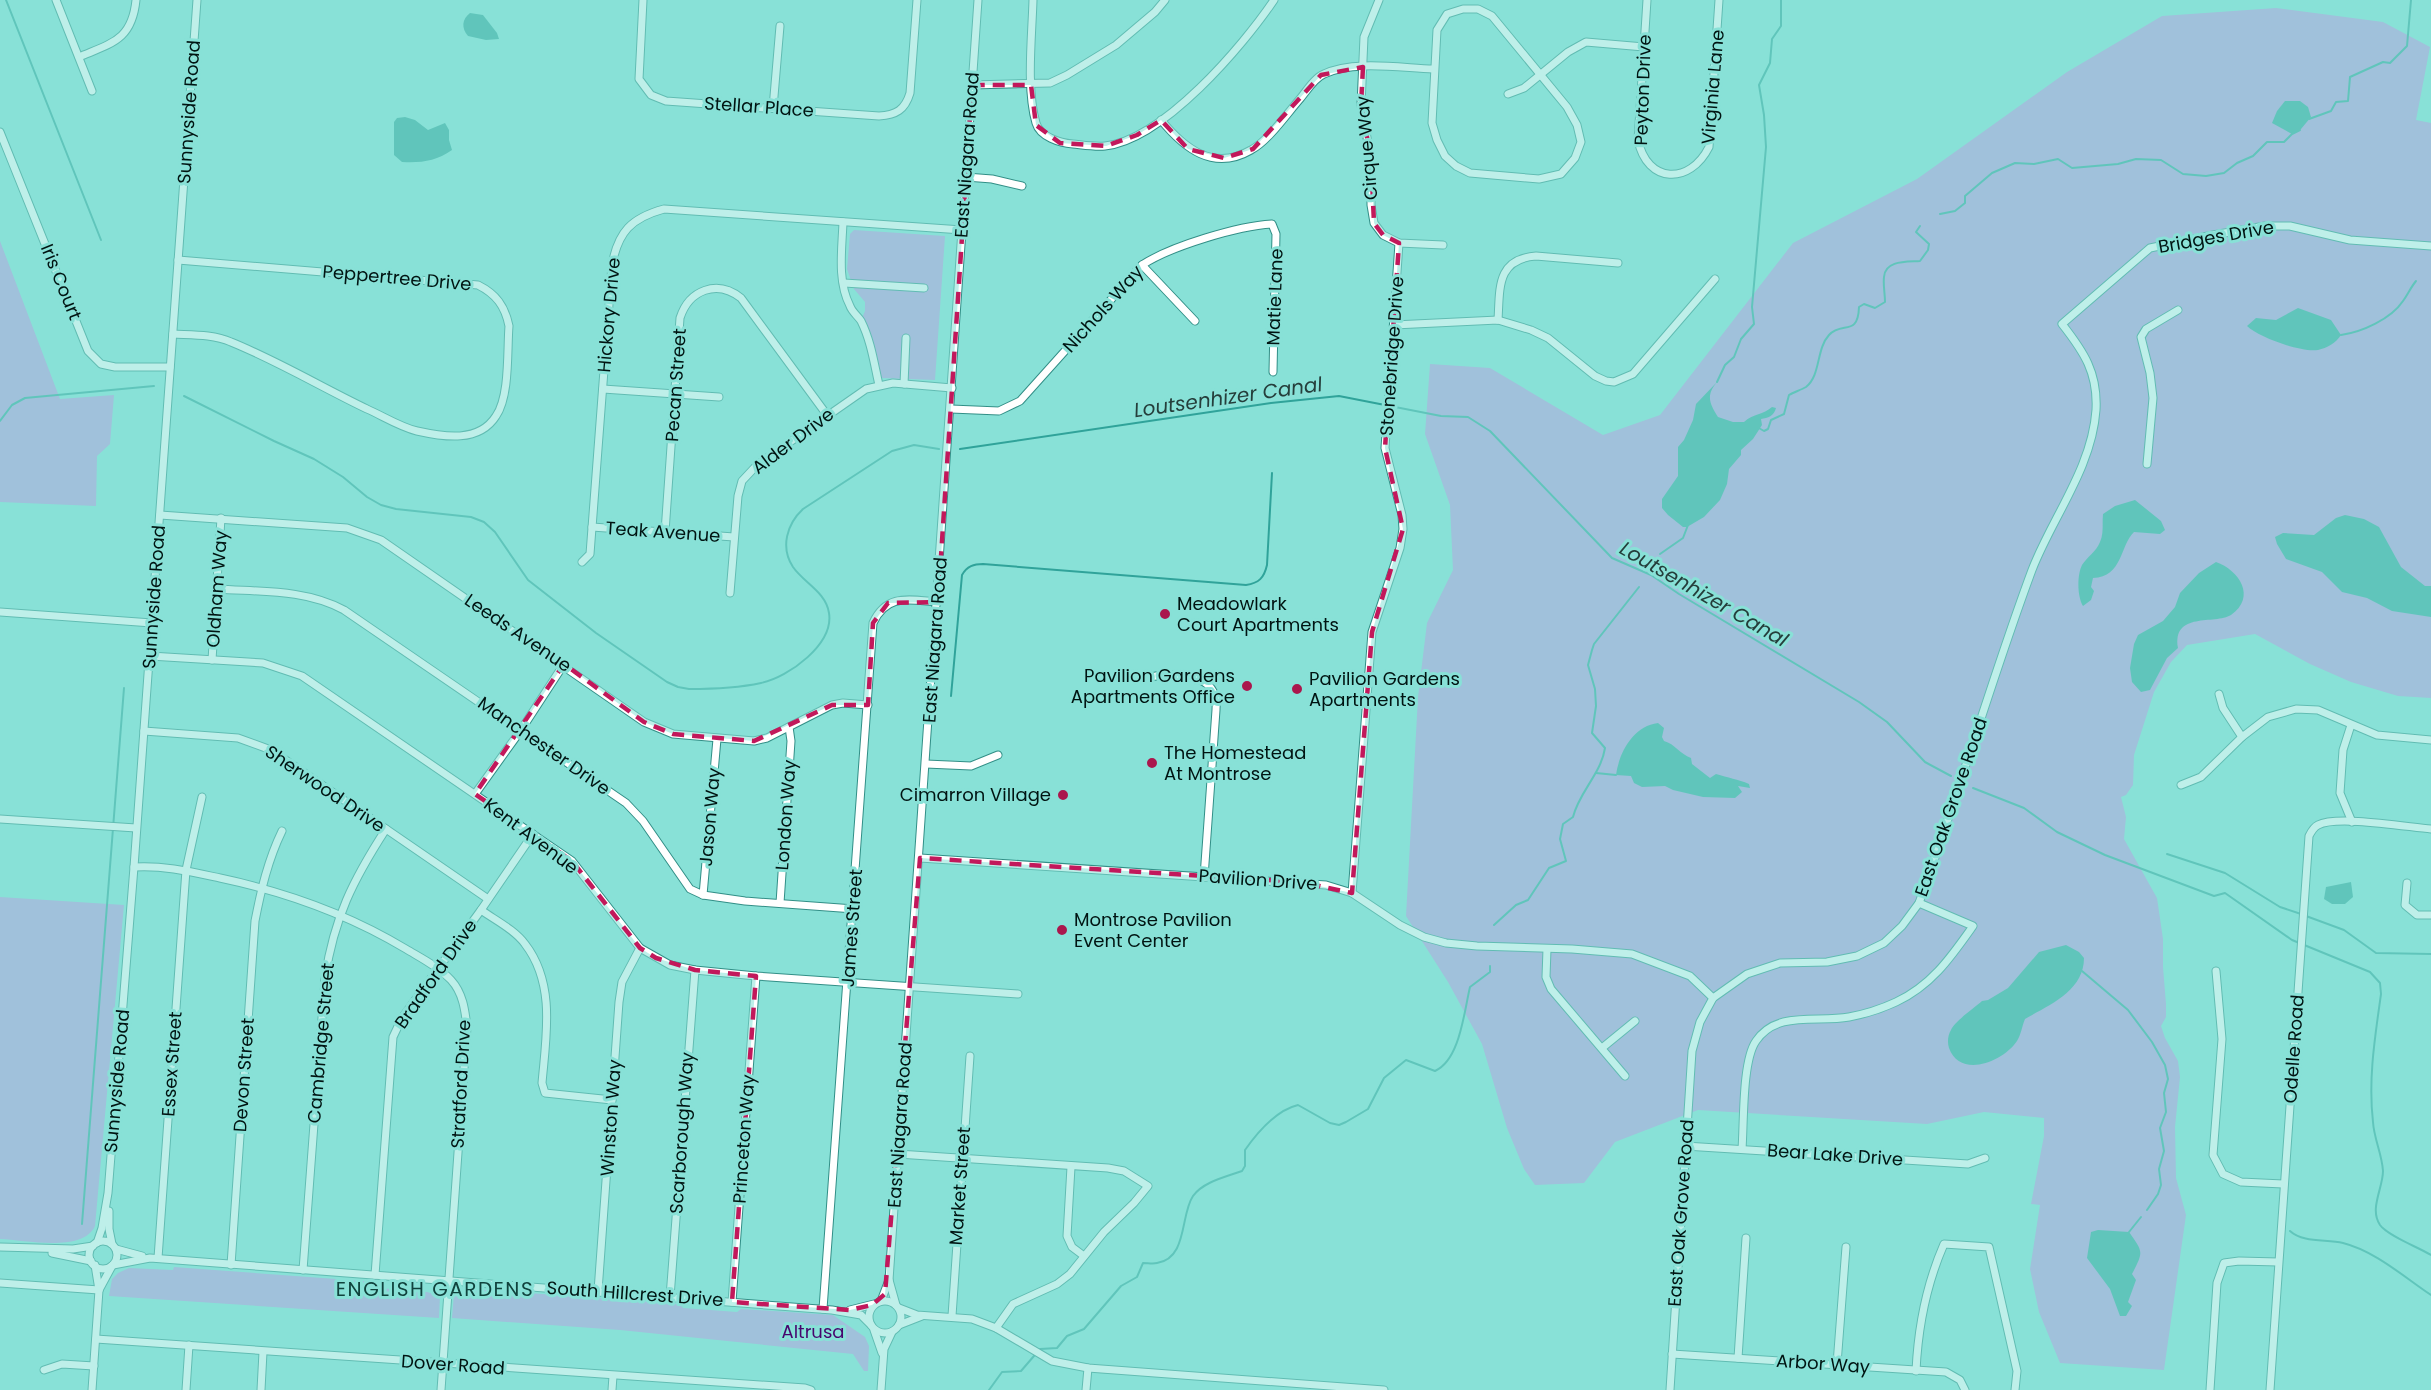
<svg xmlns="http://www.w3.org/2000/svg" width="2431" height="1390" font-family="Poppins,sans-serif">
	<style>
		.green { fill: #bc99df }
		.water { fill: #30a39a }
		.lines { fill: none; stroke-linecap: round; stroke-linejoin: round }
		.stream { stroke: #30a39a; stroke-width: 2 }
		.minor-casing { stroke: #328f87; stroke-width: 9 }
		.minor { stroke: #fff; stroke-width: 7 }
		.marked { fill: none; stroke: #c2185b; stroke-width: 4.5; stroke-dasharray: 12 8; stroke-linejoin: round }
		.poi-dot { fill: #aa174d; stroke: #88e1d7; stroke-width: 2 }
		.labels { text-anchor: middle; stroke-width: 6; stroke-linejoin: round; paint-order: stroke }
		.street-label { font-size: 18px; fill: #001412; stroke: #88e1d7 }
		.poi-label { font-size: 18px; fill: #001412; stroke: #88e1d7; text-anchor: start }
		.park-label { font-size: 18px; fill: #47056d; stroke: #88e1d7 }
		.water-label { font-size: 20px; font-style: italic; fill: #253e3b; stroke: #88e1d7 }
		.neighbourhood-label { font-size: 20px; letter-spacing: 1.5px; fill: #10423d; stroke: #88e1d7 }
	</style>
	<rect width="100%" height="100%" fill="#88e1d7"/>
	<g class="green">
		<path d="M2276,8L2383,22L2430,47L2416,120L2431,123V698L2398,696L2351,682L2310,664L2255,634L2187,645L2171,662L2154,692L2134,755L2133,785L2126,795L2121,797L2126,817L2124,839L2157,898L2163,939V967L2166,1004V1017L2161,1026L2165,1038L2178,1061L2180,1077L2175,1127L2176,1178L2186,1215L2164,1370L2060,1363L2039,1312L2030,1269L2040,1205L2031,1204L2044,1136V1118L1984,1112L1927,1124L1698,1110L1615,1142L1584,1183L1535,1185L1524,1169L1507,1128L1482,1044L1448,982L1406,916L1418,697L1427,623L1453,570L1450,505L1425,434L1430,364L1490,368L1603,435L1660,415L1793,243L1917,179L2067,72L2162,16Z"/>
		<path d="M854,230L945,236L935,380L881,378L872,341L862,318L865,311V302L854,289L847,269L850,234Z"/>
		<path d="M0,241L60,399L114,395L110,444L97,456L96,506L0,502Z"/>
		<path d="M0,897L124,905L95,1226C83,1253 25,1240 0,1239Z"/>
		<path d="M174,1267L364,1281L367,1287L427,1292L440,1296L439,1318L109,1296L112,1279L118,1273L129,1268L173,1270Z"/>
		<path d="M459,1288L680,1304L683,1308L737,1312L741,1309L833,1315L865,1337L869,1346L868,1371H864L853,1354L620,1330L452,1318L454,1293Z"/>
	</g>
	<g class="water">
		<path d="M470,13L483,15L497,33L499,39L486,40L468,36C461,28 462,19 470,13Z"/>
		<path d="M2285,101H2300L2308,107L2311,117L2301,129L2292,134L2272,123L2277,111Z"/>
		<path d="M405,117L415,120L428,130L445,123L449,130V140L452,150C436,161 422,163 402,162L394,155V122L397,118Z"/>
		<path d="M2298,308L2331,320L2341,335C2336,343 2327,348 2318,350C2302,353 2258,337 2247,326L2256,318L2276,320Z"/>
		<path d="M1717,382C1706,395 1709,403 1718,417L1733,422H1744C1754,413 1763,415 1772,407L1776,408C1774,416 1768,418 1761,419L1762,425L1753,439L1741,450V455L1729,469L1727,484L1720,500L1704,517L1687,527H1683L1668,515L1662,508V499L1678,476V447L1684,440L1693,420L1696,404Z"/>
		<path d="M2135,500L2161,521L2165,530L2160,534L2134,532C2120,545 2123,577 2093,578L2091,587L2094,591L2091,600L2083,606C2077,596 2077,575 2082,565C2087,557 2096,552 2100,542C2104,533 2102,524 2103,514L2115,506Z"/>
		<path d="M2345,515L2364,519L2379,527L2401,567L2425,586H2431V617L2392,611L2367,598L2342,592L2322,572L2286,559L2277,544L2275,537L2283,533L2314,535L2336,518Z"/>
		<path d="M2216,562C2239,570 2257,597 2231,615C2215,625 2172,611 2178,648L2167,658L2150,690L2141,692L2132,682L2130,668L2134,644L2138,635L2163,621L2175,607L2180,593L2199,573Z"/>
		<path d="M1658,723L1664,728L1662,737L1664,741C1675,744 1680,754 1691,758L1692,764L1710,778L1716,774C1728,778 1738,779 1749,784L1750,788L1738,786L1742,792L1735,798L1703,797L1673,790L1665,786L1642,787L1634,783L1631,776L1616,775C1619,753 1633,726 1658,723Z"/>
		<path d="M2351,882L2353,897L2345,904H2332L2324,899L2326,887Z"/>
		<path d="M2066,945L2079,952L2084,958C2084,991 2049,1005 2025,1019C2022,1026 2021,1035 2017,1041C2003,1062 1960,1079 1949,1048C1947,1042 1948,1035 1951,1030C1954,1022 1974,1008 1982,1001L1988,1000L2008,988L2039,952Z"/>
		<path d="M2098,1230L2129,1232C2143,1252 2144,1251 2132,1274L2136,1280L2128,1302L2132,1306L2126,1316H2120L2110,1289L2087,1258L2091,1232Z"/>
	</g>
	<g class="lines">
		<g class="stream">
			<path d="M6,0L101,240"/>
			<path d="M2309,119L2331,111L2336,102L2348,101L2350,77L2383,62L2390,63L2407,46L2411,0"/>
			<path d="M1940,214L1955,211L1965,203V196L1992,173L2015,163L2034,164L2058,159L2072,168L2118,164L2136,159L2161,160L2183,174L2206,176L2224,173L2237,163L2253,156L2267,142H2284L2292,134L2300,130"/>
			<path d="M2341,335C2362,332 2391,319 2403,301C2408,294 2411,287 2416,281"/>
			<path d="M1717,382L1725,365L1734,357L1741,339L1754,324L1752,307L1766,147L1764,115L1759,85L1770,63L1772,39L1781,26V0"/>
			<path d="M184,396L274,441L314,459L343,477L367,497L381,505L396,509L471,517L484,522L495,532L528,580L596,633L667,682L678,687L689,689C712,689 738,688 761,683C789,677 834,644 829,613C826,592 804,583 793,567C780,547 787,524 803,509L892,451L914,445L939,449"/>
			<path d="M0,421L12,405L25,398L154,386"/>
			<path d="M1757,427L1764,431L1768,429L1771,420L1784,414L1789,395C1794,392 1801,390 1806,387C1821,375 1816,349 1829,335C1842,321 1858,337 1859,307L1864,304L1875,308L1885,302C1885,294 1883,285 1884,277C1885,260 1907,262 1920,261L1928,250L1929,244L1916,232L1920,226"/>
			<path d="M960,449L1271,403L1339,396L1441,416L1468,417L1490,431L1612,558L1651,575L1679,594L1859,702L1887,722L1925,762L1951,776"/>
			<path d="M1660,554L1683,538L1688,525"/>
			<path d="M951,696L962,575C967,566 974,564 983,564L1246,585C1259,583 1264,578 1267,565L1272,473"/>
			<path d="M1596,773L1616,775"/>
			<path d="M1973,788L2024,808L2057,832L2105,855L2214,896L2225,893L2292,940L2370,972L2380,983L2381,994C2375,1037 2368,1079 2373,1122C2374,1139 2382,1154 2383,1171C2383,1188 2369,1209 2380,1225C2388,1236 2418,1247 2431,1255"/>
			<path d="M2167,854L2225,873L2280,907L2301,914"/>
			<path d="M2306,916L2344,930L2376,953L2431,954"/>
			<path d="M1494,925L1516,905L1528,900L1549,868L1566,861L1560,839L1563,824L1573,817C1579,792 1601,774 1605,748L1592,733L1596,706L1595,689L1588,665L1592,650L1594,644L1639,587"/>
			<path d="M2082,971L2128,1010L2152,1042L2165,1065L2168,1079L2164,1093L2166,1112L2160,1128L2164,1151L2159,1169L2161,1185L2158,1194L2147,1210"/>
			<path d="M82,1224L124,688"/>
			<path d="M2290,1231C2303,1243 2326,1239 2343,1243C2375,1251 2404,1277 2431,1295"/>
			<path d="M2129,1232L2141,1217"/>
			<path d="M989,1390L1002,1372L1021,1371L1040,1349L1057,1348L1067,1336L1084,1329L1121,1286L1137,1277L1143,1263C1148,1263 1153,1264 1157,1263C1188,1258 1180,1215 1193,1196C1203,1182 1225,1177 1242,1171L1245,1166V1150C1257,1133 1277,1110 1298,1105L1330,1123L1339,1125L1346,1122L1368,1109L1384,1078L1406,1060L1435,1071C1460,1060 1464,1012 1470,987L1490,972V966"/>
		</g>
		<defs>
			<g id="minor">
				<path d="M56,0L92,91"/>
				<path d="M643,0L639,79L651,95L666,101L879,116C896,115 905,110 910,93L917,0"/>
				<path d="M1033,0C1032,36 1026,89 1036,123C1040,137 1060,143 1073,144C1083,145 1095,147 1105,146C1163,140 1243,46 1274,0"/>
				<path d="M1379,0L1364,37L1361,105L1371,159V205L1374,223L1383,235L1399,243L1443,245"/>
				<path d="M1647,0L1638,140C1647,184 1690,185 1709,147L1719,0"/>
				<path d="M1463,9H1478L1492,16L1567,107L1577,125L1581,142L1575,158L1561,174L1539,179L1470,173L1456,166L1445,156L1437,140L1432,123L1437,30L1447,14Z"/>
				<path d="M79,57C112,43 132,40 136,0"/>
				<path d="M972,85L1050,83L1067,75L1116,45L1155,12L1165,0"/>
				<path d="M1508,94L1524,88L1568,52L1586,42L1644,47"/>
				<path d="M773,108L780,26"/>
				<path d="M1161,120C1184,148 1213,172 1251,150C1268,141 1286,115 1299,100C1306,92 1314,78 1324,74C1353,60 1401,68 1433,69"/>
				<path d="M0,132L88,351L101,364L115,367H170"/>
				<path d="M966,177L992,179L1022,186"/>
				<path d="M843,222C842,249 837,281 850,306C852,312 858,316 861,321C871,341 874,363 879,385"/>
				<path d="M1142,265L1195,321"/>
				<path d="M844,283L924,288"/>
				<path d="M1498,320C1500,289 1496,259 1536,256L1618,263"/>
				<path d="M1394,325L1498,320L1531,330L1548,338L1595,376L1606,381L1614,382L1633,374L1715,279"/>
				<path d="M173,334C192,335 213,334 231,342C278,361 321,387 367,409C383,416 400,427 417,431C444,437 479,443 496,416C510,396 507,350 509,326C505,306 496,294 478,285L178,260"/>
				<path d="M904,384L906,338"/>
				<path d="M603,389L719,397"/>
				<path d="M951,409L999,411L1020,401L1142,265C1171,246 1238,226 1272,224L1276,234L1273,372"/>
				<path d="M2147,464L2153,398L2150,373L2141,337L2146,329L2178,310"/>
				<path d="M160,515L347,528L381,540L644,722L673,734L754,741L767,738L832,705L843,703L868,705"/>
				<path d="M592,527L734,537"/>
				<path d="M665,532L680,318C689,290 717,279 741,298L827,415"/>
				<path d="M582,562L590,554L612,265C618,232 631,218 664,209L962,230"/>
				<path d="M217,589C261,592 305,589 344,610L626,803L643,821L690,889L703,895L745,901L854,909"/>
				<path d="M730,593L738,496L742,481L757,465L866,389L893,383L952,388"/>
				<path d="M0,612L152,623"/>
				<path d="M150,656L263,663L302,676L572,861L640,948L670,965L695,970L756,976L1018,994"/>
				<path d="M212,660L221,518"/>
				<path d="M1143,679C1163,673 1207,670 1215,696C1217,700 1216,706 1216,710L1204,877"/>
				<path d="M2219,694L2223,708L2242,737"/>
				<path d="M2351,725L2343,750L2340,793L2352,822"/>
				<path d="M144,731L238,738L271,750L488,899"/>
				<path d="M926,764L971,766L998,755"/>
				<path d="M2181,785L2201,777L2242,737L2268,717L2296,709L2318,710L2377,735L2431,740"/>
				<path d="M475,794L521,730L564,664"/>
				<path d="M0,819L136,828"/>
				<path d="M920,858L1326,885L1352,893L1400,925L1424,937L1446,943L1477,946L1572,949L1632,954L1690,976L1713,998"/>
				<path d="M134,867C163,865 192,872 220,878C286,892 348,914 406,949C421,958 439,967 451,980C463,993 465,1010 467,1027L441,1390"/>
				<path d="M2407,883L2405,905L2417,915H2431"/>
				<path d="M1352,893L1372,632L1400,548L1403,529L1402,515L1385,448L1399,243"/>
				<path d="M703,895L717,739"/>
				<path d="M780,903L791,741L789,727"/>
				<path d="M481,910C495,920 515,930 525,944C556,984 546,1037 542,1083L545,1093L612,1100"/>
				<path d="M1547,949L1546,977L1551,989L1625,1076"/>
				<path d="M2216,971L2222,1039L2213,1155L2223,1174L2241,1182L2283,1184"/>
				<path d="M1602,1048L1635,1021"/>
				<path d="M1685,1146L1968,1164L1985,1158"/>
				<path d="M1742,1149C1744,1123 1742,1061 1756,1041C1777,1010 1817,1023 1849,1017C1865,1014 1881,1009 1896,1002C1932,985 1951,957 1973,926L1919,903"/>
				<path d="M898,1154L1108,1168L1124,1171L1148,1186L1134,1203L1104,1232L1070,1274L1057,1284L1013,1304L996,1328"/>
				<path d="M1071,1167L1067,1236L1072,1247L1084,1256"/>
				<path d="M109,1211V1229L112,1244"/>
				<circle cx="103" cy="1255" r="14"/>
				<path d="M97,1243L102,1228L108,1193L134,867L197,0"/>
				<path d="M0,1247L73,1249L93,1246"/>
				<path d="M116,1249L142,1256"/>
				<path d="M52,1253L91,1261"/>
				<path d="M158,1258L186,870L202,797"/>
				<path d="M113,1265L150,1258L832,1310L861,1315L871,1325"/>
				<path d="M231,1265L255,921C261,890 268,860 282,831"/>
				<path d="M303,1270L325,978C334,918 353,880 386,829"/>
				<path d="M375,1275L393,1037L402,1018L481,910L533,834"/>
				<path d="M889,1280L896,1305"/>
				<path d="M0,1283L99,1290"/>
				<path d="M99,1290L112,1266"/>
				<path d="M598,1291L619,1002L622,982L640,948"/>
				<path d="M670,1297L695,970"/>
				<circle cx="885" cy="1317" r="16"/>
				<path d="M881,1301L889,1280L978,0"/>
				<path d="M732,1302L756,976"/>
				<path d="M899,1308L917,1315L972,1319L996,1328L1052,1361L1088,1368L1384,1390"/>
				<path d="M823,1309L873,623C887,593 909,600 938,602"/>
				<path d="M850,1310L874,1304"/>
				<path d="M952,1316L970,1056"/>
				<path d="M899,1325L922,1316"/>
				<path d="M874,1330L882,1353"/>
				<path d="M96,1339L805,1388L811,1390"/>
				<path d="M1672,1354L1946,1372L1960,1380L1965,1390"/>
				<path d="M1738,1358L1746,1238"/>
				<path d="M1837,1364L1846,1247"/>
				<path d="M44,1370L62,1364L94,1366"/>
				<path d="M1916,1371C1918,1328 1927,1283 1944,1244L1989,1247L2017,1371L2015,1390"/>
				<path d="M92,1390L99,1290L95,1265"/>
				<path d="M186,1390L189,1345"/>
				<path d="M261,1390L263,1352"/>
				<path d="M612,1390L613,1376"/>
				<path d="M881,1390L884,1349L892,1332"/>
				<path d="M1086,1390L1088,1368"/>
				<path d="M1670,1390L1692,1051L1700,1022L1713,998L1747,974L1780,963L1827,962L1857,956L1884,943L1902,926L1919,903C1959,793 1991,680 2032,570C2052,518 2092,468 2096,410C2098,373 2084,352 2062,324L2150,248L2213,235L2265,226H2290L2350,240L2431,246"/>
				<path d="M2210,1390L2217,1283L2224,1263L2239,1261L2278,1262"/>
				<path d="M2270,1390L2309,836C2311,832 2314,827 2318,825C2337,815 2407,827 2431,829"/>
			</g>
		</defs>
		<use href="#minor" class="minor-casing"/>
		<use href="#minor" class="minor"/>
	</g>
	<path d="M0 0H2431V1390H0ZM1363,67L1361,105L1371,159L1374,223L1383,235L1399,243L1385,448L1403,529L1372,632L1352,893L1300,882L920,858L885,1294L872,1305L850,1310L732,1302L756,976L695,970L656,958L640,948L572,861L475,794L564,664L644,722L673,734L754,741L832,705H868L873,623L888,603L938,602L972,85H1031L1036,125L1060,143L1106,146L1137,135L1161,120L1188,149L1224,158L1253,149L1321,75Z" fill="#88e1d7" fill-opacity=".55" fill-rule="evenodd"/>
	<path class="marked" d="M1363,67L1361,105L1371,159L1374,223L1383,235L1399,243L1385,448L1403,529L1372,632L1352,893L1300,882L920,858L885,1294L872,1305L850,1310L732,1302L756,976L695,970L656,958L640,948L572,861L475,794L564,664L644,722L673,734L754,741L832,705H868L873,623L888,603L938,602L972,85H1031L1036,125L1060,143L1106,146L1137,135L1161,120L1188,149L1224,158L1253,149L1321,75Z"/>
	<g class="poi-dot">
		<circle cx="1165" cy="614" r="6"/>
		<circle cx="1247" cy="686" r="6"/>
		<circle cx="1297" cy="689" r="6"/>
		<circle cx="1152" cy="763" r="6"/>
		<circle cx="1063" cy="795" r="6"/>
		<circle cx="1062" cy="930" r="6"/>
	</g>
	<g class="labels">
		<g class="street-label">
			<text transform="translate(1713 87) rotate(-85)" y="6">Virginia Lane</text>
			<text transform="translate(1643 90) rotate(-88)" y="6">Peyton Drive</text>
			<text transform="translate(759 107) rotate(4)" y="6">Stellar Place</text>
			<text transform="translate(189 112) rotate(-86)" y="6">Sunnyside Road</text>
			<text transform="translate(1367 148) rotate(-95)" y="6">Cirque Way</text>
			<text transform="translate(967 155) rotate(-86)" y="6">East Niagara Road</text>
			<text transform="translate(2216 237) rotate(-10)" y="6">Bridges Drive</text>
			<text transform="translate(397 278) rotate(5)" y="6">Peppertree Drive</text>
			<text transform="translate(61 282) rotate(68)" y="6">Iris Court</text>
			<text transform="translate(1275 297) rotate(-88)" y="6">Matie Lane</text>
			<text transform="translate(1103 309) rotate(-48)" y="6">Nichols Way</text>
			<text transform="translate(609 315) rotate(-85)" y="6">Hickory Drive</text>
			<text transform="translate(1392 356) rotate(-86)" y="6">Stonebridge Drive</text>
			<text transform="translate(676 385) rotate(-86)" y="6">Pecan Street</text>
			<text transform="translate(793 441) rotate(-37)" y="6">Alder Drive</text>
			<text transform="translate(663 532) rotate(4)" y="6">Teak Avenue</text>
			<text transform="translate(217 589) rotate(-86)" y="6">Oldham Way</text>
			<text transform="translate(154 597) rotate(-86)" y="6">Sunnyside Road</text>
			<text transform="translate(518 633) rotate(34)" y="6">Leeds Avenue</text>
			<text transform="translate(935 640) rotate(-86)" y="6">East Niagara Road</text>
			<text transform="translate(544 746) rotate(35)" y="6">Manchester Drive</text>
			<text transform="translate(325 789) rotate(34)" y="6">Sherwood Drive</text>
			<text transform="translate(1951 807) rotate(-71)" y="6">East Oak Grove Road</text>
			<text transform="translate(786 815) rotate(-86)" y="6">London Way</text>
			<text transform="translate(710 817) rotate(-85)" y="6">Jason Way</text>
			<text transform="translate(531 836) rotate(37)" y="6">Kent Avenue</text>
			<text transform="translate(1258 880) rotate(4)" y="6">Pavilion Drive</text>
			<text transform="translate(852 928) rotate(-86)" y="6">James Street</text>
			<text transform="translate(436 974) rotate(-55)" y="6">Bradford Drive</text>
			<text transform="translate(321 1043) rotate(-85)" y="6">Cambridge Street</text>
			<text transform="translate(2294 1049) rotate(-86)" y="6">Odelle Road</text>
			<text transform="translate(172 1064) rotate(-86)" y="6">Essex Street</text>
			<text transform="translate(244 1075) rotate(-86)" y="6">Devon Street</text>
			<text transform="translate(117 1081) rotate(-85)" y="6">Sunnyside Road</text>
			<text transform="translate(461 1084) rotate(-87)" y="6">Stratford Drive</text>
			<text transform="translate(611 1118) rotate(-86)" y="6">Winston Way</text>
			<text transform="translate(900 1125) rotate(-86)" y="6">East Niagara Road</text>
			<text transform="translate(682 1133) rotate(-86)" y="6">Scarborough Way</text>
			<text transform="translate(744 1139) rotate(-86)" y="6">Princeton Way</text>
			<text transform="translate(1835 1155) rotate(4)" y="6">Bear Lake Drive</text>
			<text transform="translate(960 1186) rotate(-86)" y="6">Market Street</text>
			<text transform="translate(1681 1213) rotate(-86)" y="6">East Oak Grove Road</text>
			<text transform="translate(635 1294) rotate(4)" y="6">South Hillcrest Drive</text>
			<text transform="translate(1823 1364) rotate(4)" y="6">Arbor Way</text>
			<text transform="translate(453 1365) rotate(4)" y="6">Dover Road</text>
		</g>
		<g class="poi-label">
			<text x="1177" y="610">Meadowlark<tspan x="1177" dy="21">Court Apartments</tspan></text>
			<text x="1235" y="682" text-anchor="end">Pavilion Gardens<tspan x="1235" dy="21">Apartments Office</tspan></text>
			<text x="1309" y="685">Pavilion Gardens<tspan x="1309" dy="21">Apartments</tspan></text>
			<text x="1164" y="759">The Homestead<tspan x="1164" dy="21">At Montrose</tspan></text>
			<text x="1051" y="801" text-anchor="end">Cimarron Village</text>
			<text x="1074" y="926">Montrose Pavilion<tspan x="1074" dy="21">Event Center</tspan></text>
		</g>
		<g class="park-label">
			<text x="813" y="1338">Altrusa</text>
		</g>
		<g class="water-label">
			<text transform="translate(1228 397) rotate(-8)" y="7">Loutsenhizer Canal</text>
			<text transform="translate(1704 594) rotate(30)" y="7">Loutsenhizer Canal</text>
		</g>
		<g class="neighbourhood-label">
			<text x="435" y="1296">ENGLISH GARDENS</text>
		</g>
	</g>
</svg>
